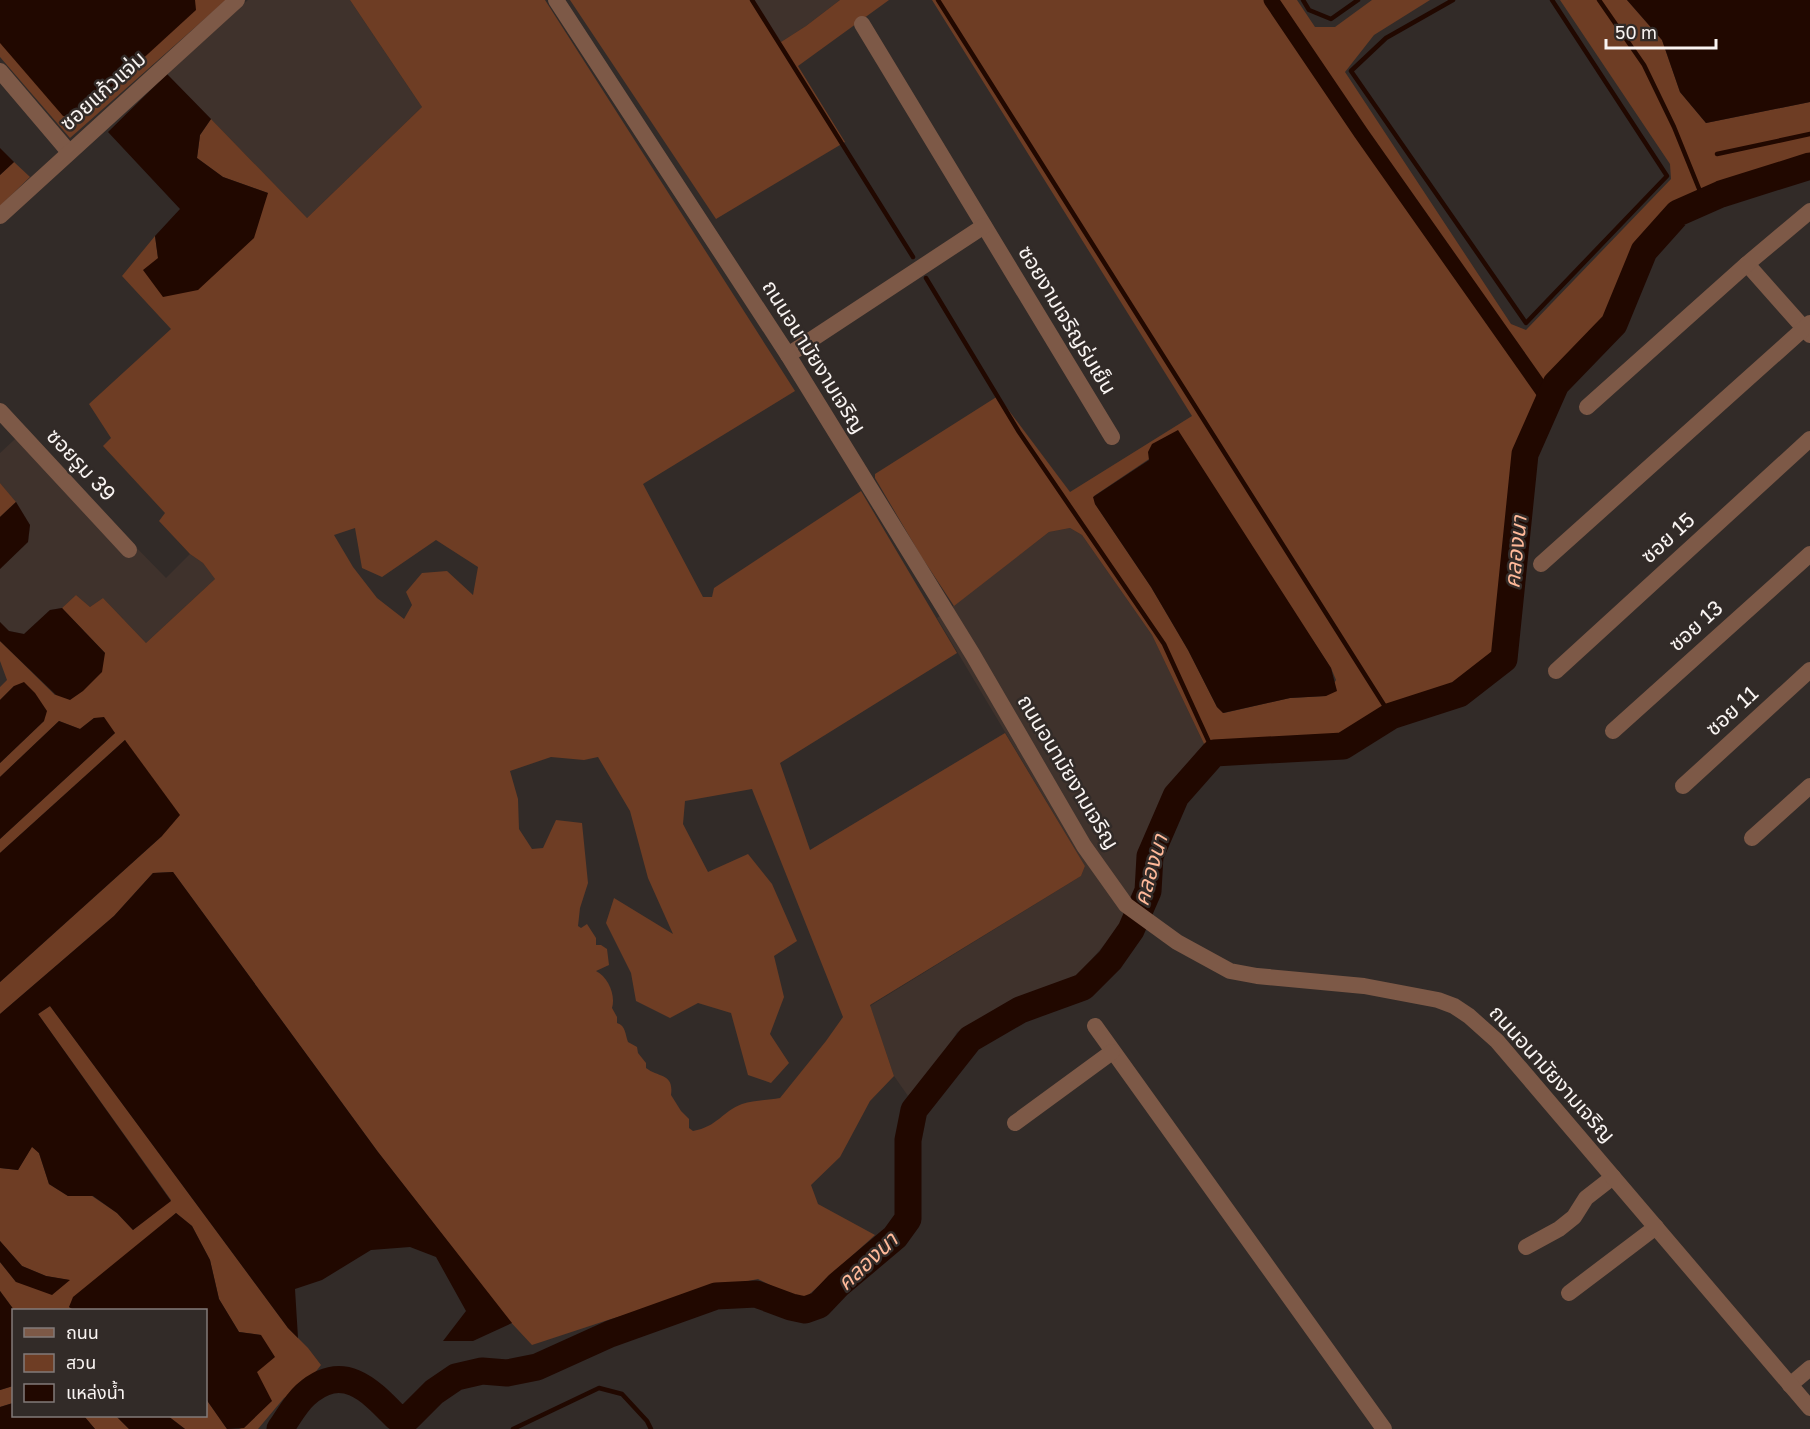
<svg xmlns="http://www.w3.org/2000/svg" width="1810" height="1429" font-family="'Golos Text','Noto Sans Thai',sans-serif">
	<style>
		.built { fill: #3f322c }
		.green { fill: #6e3d24; fill-rule: evenodd }
		.water { fill: #210800 }
		.lines { fill: none; stroke-linecap: round; stroke-linejoin: round }
		.stream { stroke: #210800; stroke-width: 4.5 }
		.canal { stroke: #210800; stroke-width: 15 }
		.river { stroke: #210800; stroke-width: 27 }
		.minor { stroke: #7d5947; stroke-width: 16 }
		.tertiary { stroke: #7d5947; stroke-width: 16 }
		.labels { text-anchor: middle; stroke-width: 5; stroke-linejoin: round; paint-order: stroke }
		.street-label { font-size: 21px; fill: #f9f4f2; stroke: #322b28 }
		.water-label { font-size: 22px; font-style: italic; fill: #ffb999; stroke: #322b28 }
	</style>
	<rect width="100%" height="100%" fill="#322b28"/>
	<g class="built">
		<path d="M248,0H350L422,107L307,218L167,74Z"/>
		<path d="M752,0H840L806,26L781,42Z"/>
		<path d="M27,428L95,505L166,578L190,554L203,563L215,579L146,643L103,598L90,607L76,595L62,608L50,610L24,634L9,631L0,622V569L28,542L30,525L16,502L0,483V453Z"/>
		<path d="M1070,528L1082,535L1152,635L1206,748L1182,778L1142,855L1136,893L1117,930L1077,976L1012,1003L957,1032L937,1067L908,1096L894,1076L870,1006L1081,876L1085,866L937,618L1049,532Z"/>
	</g>
	<g class="green">
		<path d="M0,0H226L70,138L0,57Z"/>
		<path d="M350,0H545L795,391L643,484L703,597H712L714,588L861,491L957,653L780,763L810,850L1005,733L1085,866L1081,876L870,1005L894,1076L870,1101L840,1157L811,1185L818,1204L875,1235L802,1301L758,1279L728,1285L611,1319L532,1345L506,1317L378,1152L173,872L153,873L114,916L0,1014V982L162,836L125,740L0,853V839L115,733L94,718L80,729L59,721L0,777V763L44,721L14,686L0,700V687L7,680L0,661V641L55,695L105,653L62,608L76,595L90,607L103,598L146,643L215,579L203,563L190,554L159,521L165,513L103,446L111,438L89,404L171,329L122,276L155,236L158,258L268,193L223,177L197,158L200,135L211,119L307,218L422,107ZM355,528L362,568L382,577L436,540L478,567L473,595L447,571L422,573L406,592L412,605L404,619L377,598L353,567L334,535ZM551,757L584,760L598,757L630,811L648,878L673,934L614,898L606,923L631,973L636,1001L670,1018L698,1003L731,1013L748,1075L771,1083L789,1063L770,1034L784,997L774,956L797,941L772,884L748,854L708,872L683,824L685,801L752,789L843,1017L826,1041L780,1098C768,1100 754,1100 742,1104C723,1111 717,1127 693,1131L689,1128V1119L681,1111L671,1095C674,1073 659,1078 646,1068V1063L638,1053L637,1047L628,1042C625,1034 626,1026 617,1023V1017L612,1008C616,995 608,977 596,971L609,965L607,949L601,945H596V938L587,924L581,928L578,926L580,908L588,883L582,823L556,820L543,848L532,849L519,829L518,799L510,771Z"/>
		<path d="M570,0H752L781,42L806,26L840,0H889L798,66L845,142L716,219Z"/>
		<path d="M932,0H1297L1315,27H1335L1372,0H1430L1374,35L1345,72L1511,324L1526,330L1671,179L1670,164L1560,0H1627L1662,40L1680,92L1706,123L1810,102V155L1711,185L1670,210L1634,257L1612,310L1599,333L1553,378L1530,423L1520,448L1499,623L1498,653L1464,683L1380,715L1367,726L1339,736L1218,744L1206,748L1152,635L1082,535L1070,528L1049,532L954,606L921,556L875,478V474L998,396L1070,492L1192,416ZM1149,459L1314,642L1331,668L1336,680L1326,696L1290,698L1224,713L1217,707L1188,650L1151,587L1095,504L1094,496Z"/>
		<path d="M14,162L30,177L0,206V175Z"/>
		<path d="M0,483L16,502L0,517Z"/>
		<path d="M50,1006L288,1328L308,1348L321,1365L307,1383L284,1398L258,1429H239L244,1427L257,1372L261,1335L239,1332L219,1299L210,1260L192,1226L176,1213L69,1307L74,1310H14L0,1291V1262L16,1282L69,1280L46,1276L22,1266L0,1241V1168L18,1170L32,1146L39,1153L49,1184L68,1196H92L117,1213L133,1230L171,1200L38,1014Z"/>
		<path d="M13,1386V1403L0,1407V1390Z"/>
		<path d="M206,1399L227,1429H185L168,1416H206Z"/>
		<path d="M84,1416H116L129,1429H95Z"/>
	</g>
	<g class="water">
		<path d="M0,0H195L196,10L77,119L63,116L0,43Z"/>
		<path d="M1627,0H1810V102L1706,123L1680,92L1662,40Z"/>
		<path d="M167,74L211,119L200,135L197,158L223,177L268,193L254,238L198,290L163,297L143,270L158,258L155,236L180,209L108,132Z"/>
		<path d="M0,148L14,162L0,175Z"/>
		<path d="M1178,430L1331,668L1337,691L1326,696L1290,698L1223,713L1217,707L1188,650L1151,587L1095,504L1093,497L1149,460L1148,452L1152,444Z"/>
		<path d="M16,502L30,525L28,542L0,569V517Z"/>
		<path d="M62,608L105,653L102,672L83,691L70,700L56,695L0,641V622L9,631L24,634L50,610Z"/>
		<path d="M24,682L35,693L47,711L44,721L0,763V700L14,686Z"/>
		<path d="M104,717L115,733L0,839V777L59,721L80,729L94,718Z"/>
		<path d="M125,740L180,815L162,836L0,982V853Z"/>
		<path d="M173,872L378,1152L512,1323L473,1341H443L466,1311L436,1257L410,1247L371,1250L322,1280L295,1289L298,1338L288,1328L50,1006L38,1014L171,1201L133,1230L117,1213L93,1196H68L49,1184L39,1153L32,1147L18,1170L0,1168V1014L114,916L153,873Z"/>
		<path d="M176,1213L192,1226L210,1260L219,1299L239,1332L261,1335L275,1357L257,1372L272,1401L244,1428L227,1429L206,1399V1310H74L69,1307L73,1297Z"/>
		<path d="M0,1241L22,1266L46,1276L70,1280L52,1295L16,1282L0,1262Z"/>
		<path d="M0,1291L14,1310L13,1386L0,1390Z"/>
		<path d="M13,1403L14,1416H84L95,1429H0V1407Z"/>
		<path d="M116,1416H168L185,1429H129Z"/>
	</g>
	<g class="lines">
		<g class="stream">
			<path d="M752,0L913,257"/>
			<path d="M938,0L1391,716"/>
			<path d="M1303,0L1309,10L1331,19L1358,0"/>
			<path d="M1453,0L1386,38L1351,71L1526,323L1667,176L1552,0"/>
			<path d="M1599,0L1644,65L1674,127L1704,201"/>
			<path d="M1717,154L1810,134"/>
			<path d="M926,278L1019,432L1164,644L1214,753"/>
			<path d="M513,1429L599,1388L622,1394L647,1421L651,1429"/>
		</g>
		<path class="canal" d="M1271,0L1361,133L1549,400"/>
		<path class="river" d="M280,1429C288,1418 295,1404 305,1395C343,1361 370,1390 396,1417L408,1418L434,1392L456,1377L482,1371L507,1373L537,1367L610,1334L716,1296L756,1294L791,1307L805,1310L819,1305L838,1285L895,1237L908,1219V1140L914,1110L970,1039L1020,1010L1083,987L1110,960L1131,930L1148,891L1150,856L1176,796L1214,753L1343,746L1391,716L1459,694L1504,659L1525,454L1556,384L1614,324L1644,251L1678,213L1721,194L1810,166"/>
		<g class="minor">
			<path d="M862,24L1112,437"/>
			<path d="M0,71L69,152"/>
			<path d="M0,216L237,0"/>
			<path d="M1747,264L1810,335"/>
			<path d="M788,355L984,226"/>
			<path d="M1587,407L1747,264L1810,211"/>
			<path d="M0,411L129,550"/>
			<path d="M1541,564L1810,323"/>
			<path d="M1556,671L1810,439"/>
			<path d="M1613,731L1810,554"/>
			<path d="M1683,786L1810,670"/>
			<path d="M1752,838L1810,786"/>
			<path d="M1095,1026L1384,1429"/>
			<path d="M1015,1123L1112,1052"/>
			<path d="M1526,1247L1559,1229L1574,1217L1586,1198L1613,1177"/>
			<path d="M1569,1293L1656,1227"/>
			<path d="M1790,1385L1810,1368"/>
		</g>
		<path class="tertiary" d="M556,0L788,355L973,655L1084,846L1126,905L1177,942L1230,971L1257,976L1364,986L1438,1000L1454,1006L1469,1016L1497,1041L1810,1408"/>
	</g>
	<g class="labels">
		<g class="street-label">
			<text transform="translate(103 91) rotate(-42)" y="7">ซอยแก้วแจ่ม</text>
			<text transform="translate(1067 320) rotate(59)" y="7">ซอยงามเจริญร่มเย็น</text>
			<text transform="translate(814 357) rotate(58)" y="7">ถนนอนามัยงามเจริญ</text>
			<text transform="translate(81 465) rotate(47)" y="7">ซอยรูม 39</text>
			<text transform="translate(1668 538) rotate(-42)" y="7">ซอย 15</text>
			<text transform="translate(1696 626) rotate(-42)" y="7">ซอย 13</text>
			<text transform="translate(1732 711) rotate(-42)" y="7">ซอย 11</text>
			<text transform="translate(1068 772) rotate(59)" y="7">ถนนอนามัยงามเจริญ</text>
			<text transform="translate(1552 1074) rotate(48)" y="7">ถนนอนามัยงามเจริญ</text>
		</g>
		<g class="water-label">
			<text transform="translate(1515 552) rotate(-84)" y="8">คลองนา</text>
			<text transform="translate(1150 870) rotate(-74)" y="8">คลองนา</text>
			<text transform="translate(867 1261) rotate(-43)" y="8">คลองนา</text>
		</g>
	</g>
	<rect x="12" y="1309" width="195" height="108" fill="#322b28" stroke="#827b79" stroke-width="1.5"/>
	<rect x="24" y="1328" width="30" height="9" fill="#7d5947" stroke="#827b79" stroke-width="1.5"/>
	<text x="66" y="1339" font-size="18" fill="#f9f4f2">ถนน</text>
	<rect x="24" y="1354" width="30" height="18" fill="#6e3d24" stroke="#827b79" stroke-width="1.5"/>
	<text x="66" y="1369" font-size="18" fill="#f9f4f2">สวน</text>
	<rect x="24" y="1384" width="30" height="18" fill="#210800" stroke="#827b79" stroke-width="1.5"/>
	<text x="66" y="1399" font-size="18" fill="#f9f4f2">แหล่งน้ำ</text>
	<path d="M1606 39v9h110v-9" fill="none" stroke="#f9f4f2" stroke-width="3"/>
	<text x="1615" y="39" font-size="18" fill="#f9f4f2" stroke="#322b28" stroke-width="4.5" paint-order="stroke">50 m</text>
</svg>
